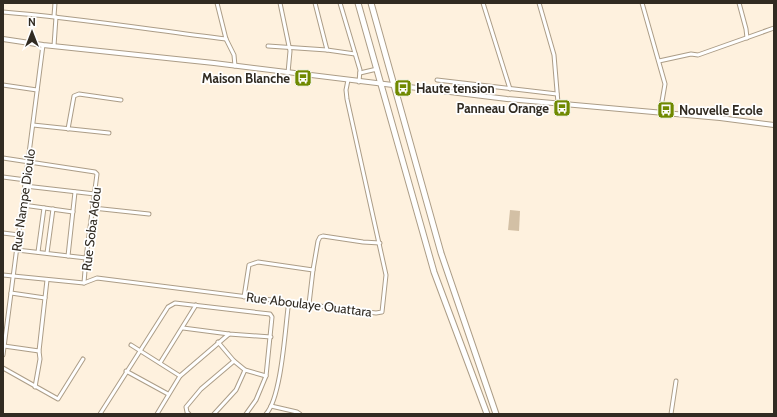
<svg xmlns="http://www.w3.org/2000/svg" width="777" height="417" font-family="Cabin,sans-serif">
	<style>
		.garden { fill: #d3c0a5 }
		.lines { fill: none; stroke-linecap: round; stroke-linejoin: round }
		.street-casing { stroke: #ac9d87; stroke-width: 5 }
		.secondary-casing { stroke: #ac9d87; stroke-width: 6 }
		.highway-casing { stroke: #ac9d87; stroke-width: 7 }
		.street { stroke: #fff; stroke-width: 3 }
		.secondary { stroke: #fff; stroke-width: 4 }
		.highway { stroke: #fff; stroke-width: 5 }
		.labels { text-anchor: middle; stroke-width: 3.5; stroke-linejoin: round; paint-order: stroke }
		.poi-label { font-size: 13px; font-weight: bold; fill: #312b22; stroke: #fff; text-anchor: end }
		.street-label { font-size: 13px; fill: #312b22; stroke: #fff }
	</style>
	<rect width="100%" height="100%" fill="#fef1de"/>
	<path class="garden" d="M510,210L520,211L519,231L508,230Z"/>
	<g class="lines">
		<defs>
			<g id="street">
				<path d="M217,3L226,39L234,55L235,66"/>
				<path d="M280,3L290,51L288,73"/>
				<path d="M315,3L327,50"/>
				<path d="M340,3L360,70L359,82"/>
				<path d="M483,3L510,89"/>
				<path d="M539,3L554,55L558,103"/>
				<path d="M642,3L665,84L660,113"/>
				<path d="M739,3L746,29L747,38"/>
				<path d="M3,12C78,18 152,30 226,39"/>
				<path d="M54,16L55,3"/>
				<path d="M54,46L56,17"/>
				<path d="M268,46L327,50L355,54"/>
				<path d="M659,61L691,54L698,55L774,28"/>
				<path d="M360,73L377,69"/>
				<path d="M437,80L557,94"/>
				<path d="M3,85L37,90"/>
				<path d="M33,125L109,133"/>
				<path d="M68,129L74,96L79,94L121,100"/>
				<path d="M3,158L95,172L97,174L86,258L84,283"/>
				<path d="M3,177L26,180"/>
				<path d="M25,186L95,194"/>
				<path d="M23,205L73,212"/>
				<path d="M93,208L149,214"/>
				<path d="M3,233L19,235"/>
				<path d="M17,250L86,258"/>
				<path d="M38,252L44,208"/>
				<path d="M47,253L53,209"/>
				<path d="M68,256L75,192"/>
				<path d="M3,275L84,283L97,278L376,313L382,312L386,275L347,99L346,90L348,80"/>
				<path d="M11,293L45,298"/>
				<path d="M244,297L249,265L258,262L313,270L318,241L320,237L323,236L363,242L380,243"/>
				<path d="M309,304L313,270"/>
				<path d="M183,328L229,334L271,337"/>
				<path d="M218,342L234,361L245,370L266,376"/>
				<path d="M131,345L180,376"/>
				<path d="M4,346L39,351L47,280"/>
				<path d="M3,355L43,45"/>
				<path d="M160,363L196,305"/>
				<path d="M3,368L58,399L83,359"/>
				<path d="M126,371L168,394"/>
				<path d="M35,387L40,359L39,351"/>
				<path d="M271,406L297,412L300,414"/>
				<path d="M100,414L168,307L175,303L270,314L272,317L266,376L256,400L246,414"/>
				<path d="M157,414L180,376L229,334"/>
				<path d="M189,414L187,412L186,407L201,389L234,361"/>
				<path d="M214,414L236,390L245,370"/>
				<path d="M266,414C281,398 285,332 288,308"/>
				<path d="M671,414L676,381"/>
			</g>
			<path id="secondary" d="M3,39L43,45L214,63L507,99L720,118L774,125"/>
			<g id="highway">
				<path d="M358,3L434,272L487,414"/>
				<path d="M371,3L441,253L496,414"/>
			</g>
		</defs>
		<use href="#street" class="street-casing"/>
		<use href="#secondary" class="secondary-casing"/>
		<use href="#highway" class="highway-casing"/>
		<use href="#street" class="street"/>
		<use href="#secondary" class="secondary"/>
		<use href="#highway" class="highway"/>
	</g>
	<defs>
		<symbol id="bus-square" viewBox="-11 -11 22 22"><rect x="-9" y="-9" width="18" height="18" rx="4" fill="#6f8900" stroke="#fff"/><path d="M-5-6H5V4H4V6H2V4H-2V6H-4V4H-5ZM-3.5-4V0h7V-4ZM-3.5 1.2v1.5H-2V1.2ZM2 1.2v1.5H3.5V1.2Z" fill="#fff"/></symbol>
	</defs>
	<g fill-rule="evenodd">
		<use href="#bus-square" x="293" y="68" width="20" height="20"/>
		<use href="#bus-square" x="393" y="78" width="20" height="20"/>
		<use href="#bus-square" x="552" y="98" width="20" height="20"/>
		<use href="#bus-square" x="656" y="100" width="20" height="20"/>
	</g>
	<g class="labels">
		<g class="poi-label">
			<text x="290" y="83">Maison Blanche</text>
			<text x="416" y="93" text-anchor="start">Haute tension</text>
			<text x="549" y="113">Panneau Orange</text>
			<text x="679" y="115" text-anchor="start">Nouvelle Ecole</text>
		</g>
		<g class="street-label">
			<text transform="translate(23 200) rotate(-82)" y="5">Rue Nampe Dioulo</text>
			<text transform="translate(91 229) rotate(-83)" y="5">Rue Soba Adou</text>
			<text transform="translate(309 304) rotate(7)" y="5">Rue Aboulaye Ouattara</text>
		</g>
	</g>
	<rect width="777" height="417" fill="none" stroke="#312b22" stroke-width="8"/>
	<g transform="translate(32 32)" stroke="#ffffff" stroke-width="3" paint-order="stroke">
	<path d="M0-3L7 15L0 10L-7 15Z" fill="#312b22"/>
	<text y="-6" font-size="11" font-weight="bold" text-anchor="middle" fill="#312b22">N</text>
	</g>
</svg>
